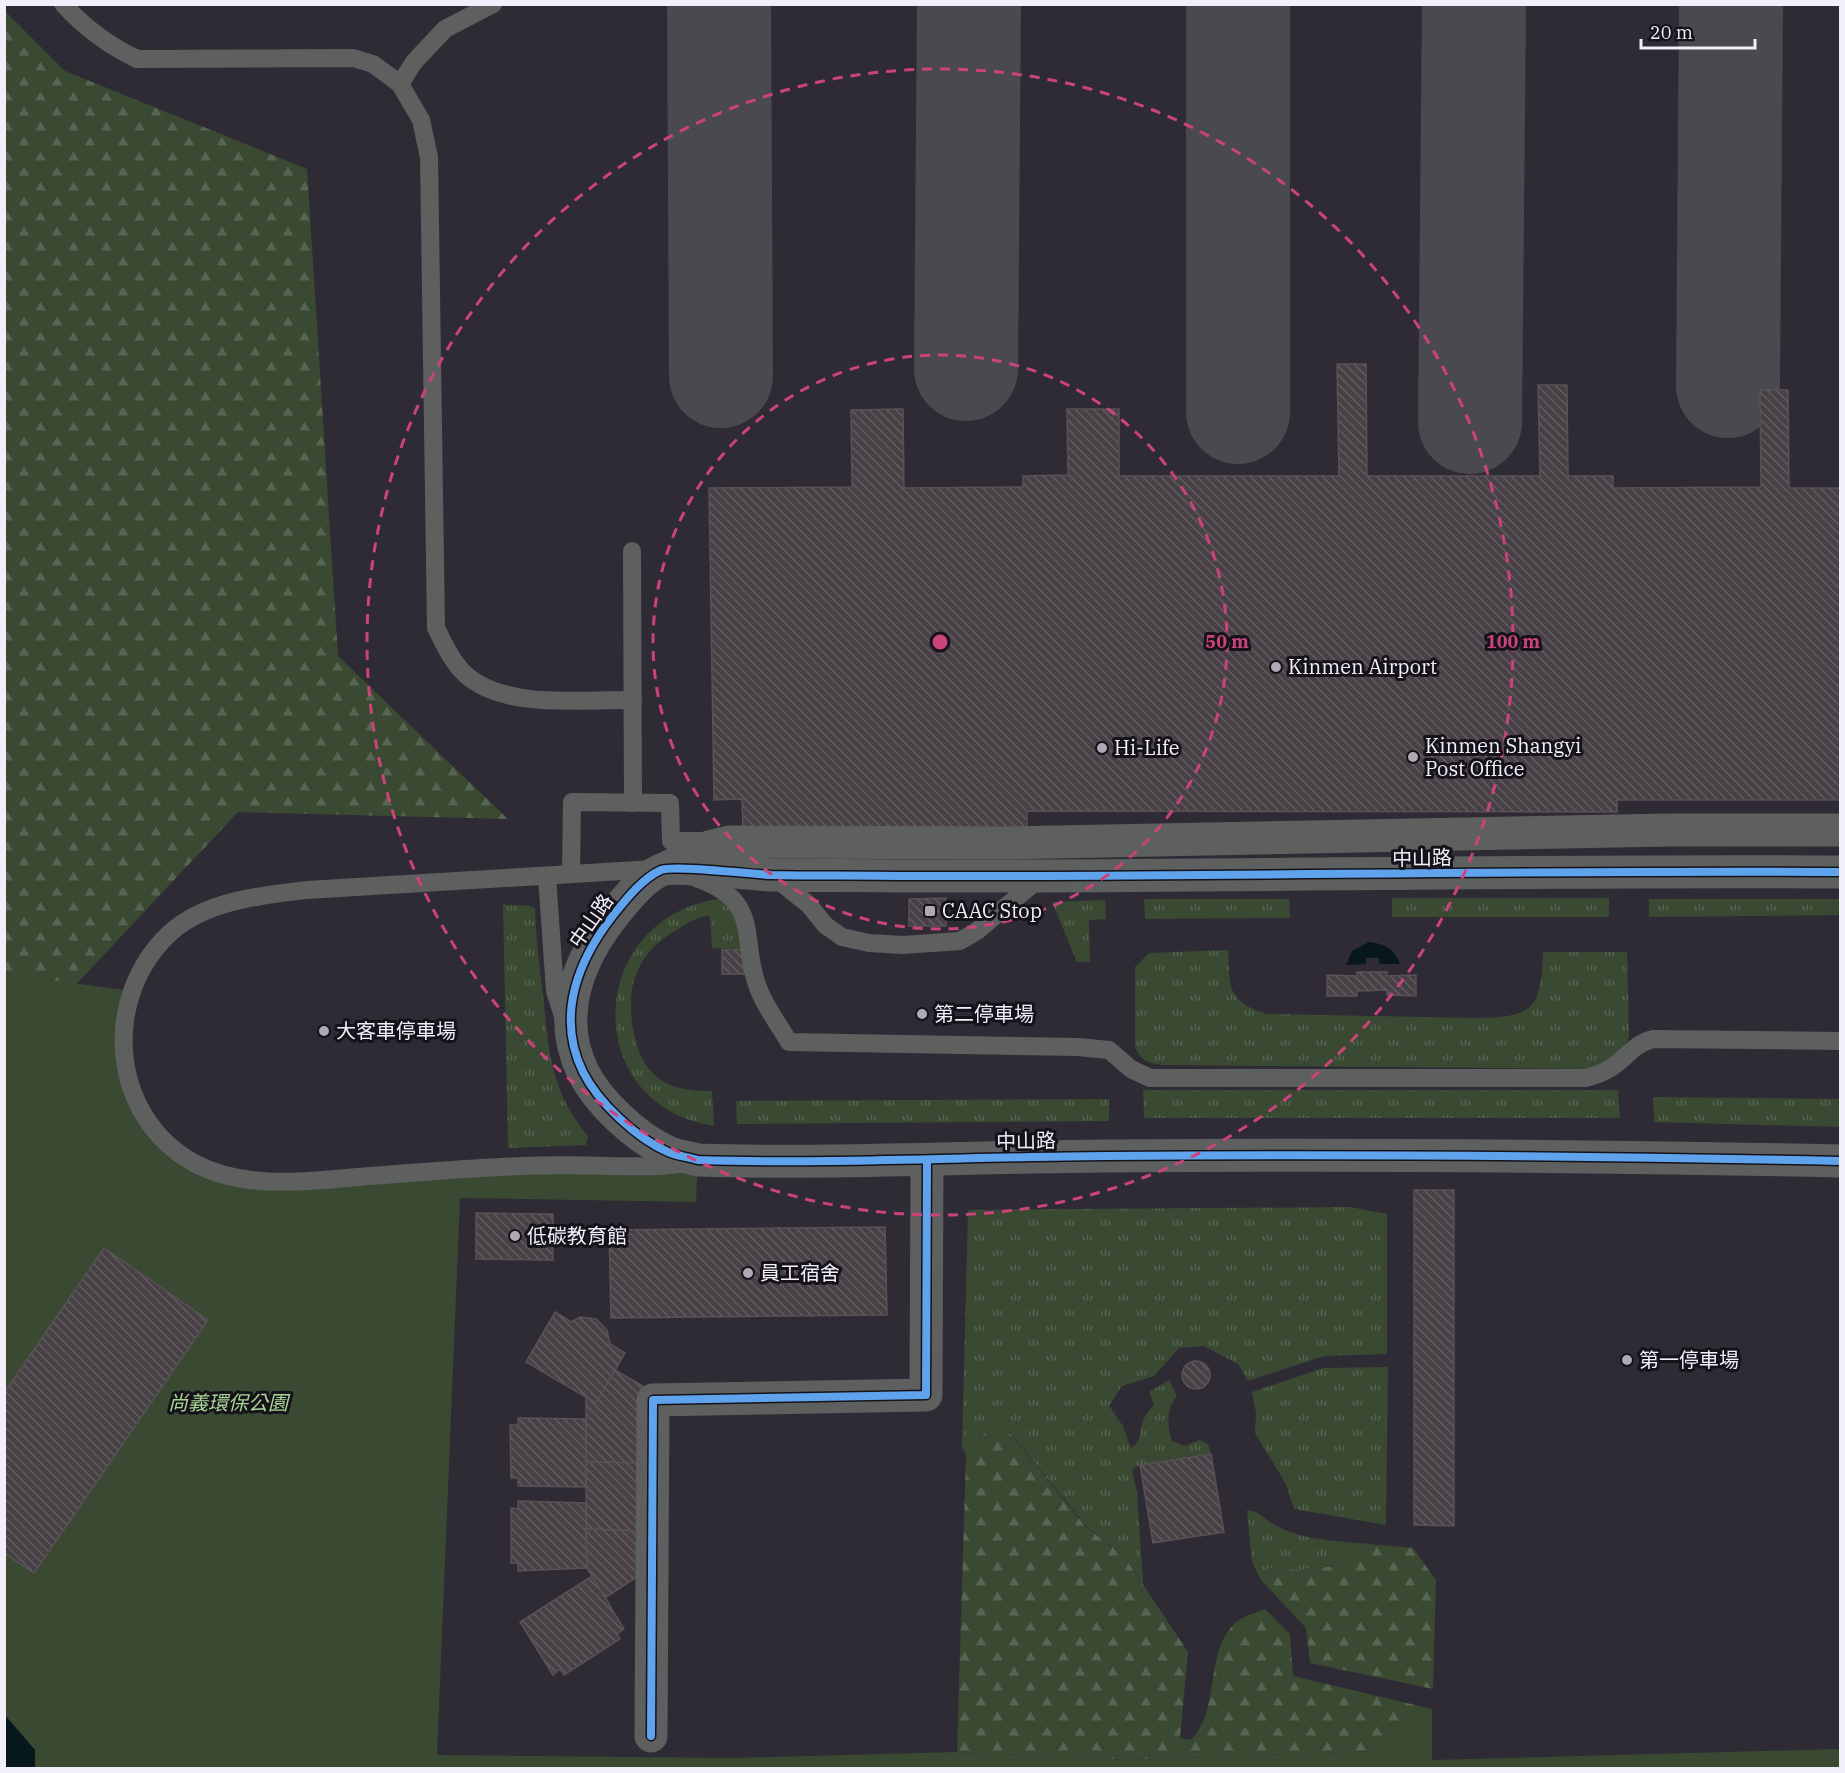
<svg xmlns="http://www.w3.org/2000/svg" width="1845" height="1773" font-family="'IBM Plex Serif','Noto Sans TC',serif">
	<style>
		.grass { fill: url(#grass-tufts) }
		.forest { fill: url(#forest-firs) }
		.green { fill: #394932 }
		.water { fill: #06181c }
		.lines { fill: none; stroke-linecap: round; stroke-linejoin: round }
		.taxiway { stroke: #4b4950; stroke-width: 104 }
		.building { fill: url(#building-back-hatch); stroke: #585155; stroke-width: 1.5 }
		.service { stroke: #5e5f5f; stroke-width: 18 }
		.minor { stroke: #5e5f5f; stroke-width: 33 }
		.tertiary { stroke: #5e5f5f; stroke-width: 33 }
		.cycleway-casing { stroke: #15121a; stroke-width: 11 }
		.cycleway { stroke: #60a3ed; stroke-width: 8 }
		.ring { fill: none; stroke: #cc437b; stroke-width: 3; stroke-dasharray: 10 8 }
		.poi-dot { fill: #aeaab5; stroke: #15121a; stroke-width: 2 }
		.labels { text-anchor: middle; stroke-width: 6; stroke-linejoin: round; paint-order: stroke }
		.poi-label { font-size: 20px; fill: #f2eefa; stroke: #15121a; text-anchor: start }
		.street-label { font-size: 20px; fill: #f2eefa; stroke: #15121a }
		.park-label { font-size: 20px; font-style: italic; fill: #aad795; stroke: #15121a }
		.centre { fill: #cc437b; stroke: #15121a; stroke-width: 3 }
		.ring-label { font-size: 18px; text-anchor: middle; font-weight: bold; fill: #cc437b; stroke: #15121a; stroke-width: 6; stroke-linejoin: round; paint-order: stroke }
	</style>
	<defs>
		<pattern id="grass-tufts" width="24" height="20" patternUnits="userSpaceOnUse" patternTransform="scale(1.5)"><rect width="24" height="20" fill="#394932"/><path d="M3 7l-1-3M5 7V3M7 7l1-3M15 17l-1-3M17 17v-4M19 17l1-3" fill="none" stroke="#566451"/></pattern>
		<pattern id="forest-firs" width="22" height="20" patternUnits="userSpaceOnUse" patternTransform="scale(1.5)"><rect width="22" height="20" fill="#394932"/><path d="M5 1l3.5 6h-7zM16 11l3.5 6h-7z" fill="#566451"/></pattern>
		<pattern id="building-back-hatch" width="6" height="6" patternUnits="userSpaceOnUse" patternTransform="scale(1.5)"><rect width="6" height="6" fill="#474044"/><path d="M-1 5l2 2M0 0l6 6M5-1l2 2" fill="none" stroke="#625c60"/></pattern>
	</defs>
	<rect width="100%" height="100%" fill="#2f2b35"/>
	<g class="grass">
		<path d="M725,898L739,923L744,950L712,948L710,916C699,916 689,922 680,928C639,950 625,983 633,1028C641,1075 664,1092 712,1091L714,1126C576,1104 586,913 725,898Z"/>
		<rect x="1392" y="898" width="217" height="19"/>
		<path d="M1144,899H1289L1290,918L1145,919Z"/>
		<path d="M1649,899H1840V915L1649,917Z"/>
		<path d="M1105,900L1106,919L1089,920L1090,962H1077L1052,902Z"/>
		<path d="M503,904C513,907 526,903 535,908C536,937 539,966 543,995C549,1052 550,1090 588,1136L586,1145L508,1148Z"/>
		<path d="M1228,950C1230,987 1226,1001 1267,1014L1477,1018C1534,1017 1541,1009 1543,952H1627L1629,1037L1625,1049L1596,1069L1164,1065C1150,1064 1139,1061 1135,1045V967L1149,953Z"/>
		<path d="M1143,1090H1618L1620,1118H1144Z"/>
		<path d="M1653,1097L1840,1099V1127L1654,1122Z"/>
		<path d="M1109,1099V1121L737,1124L736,1101Z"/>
		<path d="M1350,1207L1387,1214V1354L1324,1356L1248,1381L1238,1364L1204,1346L1179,1348L1154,1376L1122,1386L1109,1406L1123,1426L1131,1448C1143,1440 1139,1432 1143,1421C1145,1415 1151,1409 1154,1404L1149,1392L1169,1380L1177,1396C1166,1408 1167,1427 1172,1441L1184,1446L1200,1440L1208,1444L1211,1454L1140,1465L1132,1470L1137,1492L1143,1583L1124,1556L1086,1526L1008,1430L989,1428L966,1455L962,1447L968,1210Z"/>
		<path d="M1388,1367L1386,1525L1294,1509L1286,1484L1255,1433L1256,1413L1252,1392L1323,1368Z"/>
		<path d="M1247,1510C1263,1512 1262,1519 1275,1525C1300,1539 1331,1541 1359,1543L1344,1565L1301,1570L1269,1568L1261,1580L1252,1562Z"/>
	</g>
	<g class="forest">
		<path d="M4,10L65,71L307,169L338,656L508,819L238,812L5,1060Z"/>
		<path d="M1005,1427L1085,1526L1124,1556L1188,1652L1180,1738L1191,1740C1221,1708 1204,1658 1232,1626C1238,1618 1255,1613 1265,1609L1290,1634L1293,1676L1432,1709L1372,1751L1127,1760L957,1752L966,1455L989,1428Z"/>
		<path d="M1359,1543L1413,1548L1436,1580L1433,1689L1310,1663L1306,1628L1261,1580L1269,1568L1301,1570L1344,1565Z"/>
	</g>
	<path class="green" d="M5,974L132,991L123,1055L159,1135L235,1178L698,1160L696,1202L460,1198L437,1755L731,1758L957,1752L1127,1760L1372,1751L1432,1709V1760L1840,1749V1768H5Z"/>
	<g class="water">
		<path d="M1369,942C1386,944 1394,949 1400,964H1379V958H1366V964L1346,965L1352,951Z"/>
		<path d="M4,1714L35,1750V1768H5Z"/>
	</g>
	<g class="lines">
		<g class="taxiway">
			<path d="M719,4L721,376"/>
			<path d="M1238,4V412"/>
			<path d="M966,369L969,4"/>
			<path d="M1728,386L1731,4"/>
			<path d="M1470,422L1474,4"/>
		</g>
	</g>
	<g class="building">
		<path d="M1337,364H1366L1367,476H1540L1538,385H1567L1568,476H1613V488L1761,487L1760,390H1788L1789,488H1840V800H1617V812L1027,811V828L743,829L742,799L714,800L709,488L852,487L851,410L903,409L904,488L1023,487V476L1068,475L1067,409H1119V476H1339Z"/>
		<path d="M946,898V926H909V899Z"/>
		<rect x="722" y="950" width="22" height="24"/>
		<path d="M1357,972H1387V976L1416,975V996L1387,995V990L1357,991V996H1327V975L1357,976Z"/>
		<path d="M1414,1190H1454V1526L1414,1525Z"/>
		<path d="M476,1213L553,1214V1260L476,1259Z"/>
		<path d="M885,1227L887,1315L611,1318L609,1230Z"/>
		<path d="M104,1248L208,1320L34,1573L4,1553V1393Z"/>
		<path d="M555,1312L571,1322L580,1317L596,1319L607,1330L610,1344L625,1353L596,1403L526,1362Z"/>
		<circle cx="1196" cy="1375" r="14"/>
		<path d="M615,1370L646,1388V1463L586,1462V1397L596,1403Z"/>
		<path d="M518,1418L586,1419V1487L518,1486V1478H511L510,1425H518Z"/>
		<path d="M1211,1454L1224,1532L1153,1543L1140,1465Z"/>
		<path d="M586,1462L646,1463L647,1531L586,1529Z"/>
		<path d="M518,1501L586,1503L587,1568L518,1571V1563H511V1508L518,1509Z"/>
		<path d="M586,1529L647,1531L646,1571L605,1598L587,1568Z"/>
		<path d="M592,1576L624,1629L617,1634L620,1639L564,1675L560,1669L553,1675L520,1622Z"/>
	</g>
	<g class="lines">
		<g class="service">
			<path d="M63,4C85,28 107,45 137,59L353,58L373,64L400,84"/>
			<path d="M493,4L445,29L414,62L400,84L421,120L429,157L436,628C444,644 452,662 466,675C506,710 582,699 633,700"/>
			<path d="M632,551L633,803"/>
			<path d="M655,869L307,890C262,895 205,901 170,933C101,997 109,1116 194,1163C246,1191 313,1181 369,1176C413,1173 457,1169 501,1167C537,1165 574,1165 610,1166C634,1166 660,1168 683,1163"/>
			<path d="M571,873L572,802L670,803L671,841H706"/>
			<path d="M547,876L555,991L564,1019"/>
			<path d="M774,877L809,905L825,925L842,937L869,943L903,945L960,941L977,931L1041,877"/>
			<path d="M696,878C765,902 738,939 759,990C766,1008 779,1025 789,1042L1078,1047L1109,1050L1131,1069L1150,1078H1586C1594,1076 1602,1073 1609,1069C1626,1059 1633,1044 1653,1039L1840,1041"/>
		</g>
		<path class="minor" d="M651,1736L653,1400L926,1395L927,1160"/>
		<g class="tertiary">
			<path d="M666,868L709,847L729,842L1005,843L1670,830H1840"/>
			<path d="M1840,872C1528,870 1216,877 904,876C860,875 815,876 771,875C750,874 674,865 661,870C643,878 627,898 615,913C579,958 555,1015 583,1072C598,1102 636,1138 668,1152C677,1156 688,1157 698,1160C834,1164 970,1157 1106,1156C1351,1154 1596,1156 1840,1161"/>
		</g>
		<defs>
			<g id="cycleway">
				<path d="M1840,872C1528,870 1216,877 904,876C860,875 815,876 771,875C750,874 674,865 661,870C643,878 627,898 615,913C579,958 555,1015 583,1072C598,1102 636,1138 668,1152C677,1156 688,1157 698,1160C834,1164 970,1157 1106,1156C1351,1154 1596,1156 1840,1161"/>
				<path d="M651,1736L653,1400L926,1395L927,1160"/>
			</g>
		</defs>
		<use href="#cycleway" class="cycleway-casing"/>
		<use href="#cycleway" class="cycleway"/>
	</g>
	<g class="ring">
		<circle cx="940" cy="642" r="287"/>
		<circle cx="940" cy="642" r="573"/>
	</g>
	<g class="poi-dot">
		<circle cx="1276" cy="667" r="6"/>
		<circle cx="1102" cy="748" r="6"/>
		<circle cx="1413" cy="757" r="6"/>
		<rect x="924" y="905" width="12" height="12" rx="3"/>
		<circle cx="922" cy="1014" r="6"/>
		<circle cx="324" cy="1031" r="6"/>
		<circle cx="515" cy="1236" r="6"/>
		<circle cx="748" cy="1273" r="6"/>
		<circle cx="1627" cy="1360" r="6"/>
	</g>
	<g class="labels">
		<g class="poi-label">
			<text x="1288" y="674">Kinmen Airport</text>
			<text x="1425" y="753">Kinmen Shangyi<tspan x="1425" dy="23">Post Office</tspan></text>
			<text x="1114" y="755">Hi-Life</text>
			<text x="942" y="918">CAAC Stop</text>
			<text x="934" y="1021">第二停車場</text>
			<text x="336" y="1038">大客車停車場</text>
			<text x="527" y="1243">低碳教育館</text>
			<text x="760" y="1280">員工宿舍</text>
			<text x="1639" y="1367">第一停車場</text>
		</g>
		<g class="street-label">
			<text transform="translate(1422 858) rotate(-1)" y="7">中山路</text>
			<text transform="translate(591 921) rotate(-55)" y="7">中山路</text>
			<text transform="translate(1026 1141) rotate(-1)" y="7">中山路</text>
		</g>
		<g class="park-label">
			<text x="228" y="1410">尚義環保公園</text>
		</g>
	</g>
	<circle cx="940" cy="642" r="9" class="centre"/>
	<g class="ring-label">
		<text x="1227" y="648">50 m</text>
		<text x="1513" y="648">100 m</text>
	</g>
	<rect width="1845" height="1773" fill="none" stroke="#f2eefa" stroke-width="12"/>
	<path d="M1641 39v9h114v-9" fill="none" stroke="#f2eefa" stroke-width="3"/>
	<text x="1650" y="39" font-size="18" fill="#f2eefa" stroke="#15121a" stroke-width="4.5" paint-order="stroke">20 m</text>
</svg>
